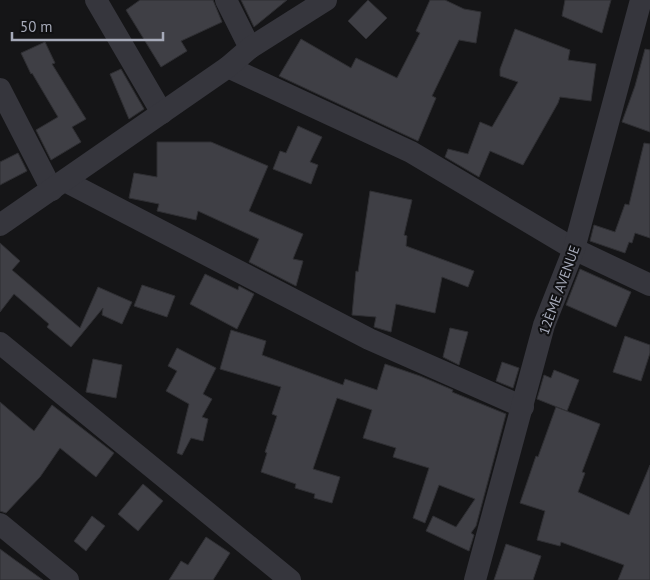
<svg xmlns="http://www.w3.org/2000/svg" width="650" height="580" font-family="'PT Sans',sans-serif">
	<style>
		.building { fill: #3f3f45; stroke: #2f2f33 }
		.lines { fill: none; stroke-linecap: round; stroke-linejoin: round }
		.street { stroke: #36363d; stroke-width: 22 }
		.labels { text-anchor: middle; stroke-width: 4; stroke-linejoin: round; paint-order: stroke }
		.street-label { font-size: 14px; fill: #a6aab9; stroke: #101012 }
	</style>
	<rect width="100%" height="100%" fill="#151517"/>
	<g class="building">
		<path d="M140,0H213L222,22L181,41L187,51L161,67L126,10Z"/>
		<path d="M241,0H287L254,27Z"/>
		<path d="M368,0L387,18L366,39L348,21Z"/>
		<path d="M430,0H445L464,9L481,12L476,43L459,40L432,96L436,98L418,141L279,76L301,39L351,68L356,58L397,78L420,33L416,31Z"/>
		<path d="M565,0H611L602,33L562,16Z"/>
		<path d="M515,29L570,50L568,60L596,64L591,101L560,97L558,103L523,165L490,151L479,177L445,157L448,149L468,154L480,122L492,127L518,82L500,76V69Z"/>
		<path d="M45,42L55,63L52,64L86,119L72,127L81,142L51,160L36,130L58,117L32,73L31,74L21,53Z"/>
		<path d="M645,49L650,50V132L622,122L635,86Z"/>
		<path d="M121,69L144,109L129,119L110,74Z"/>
		<path d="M298,126L322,137L310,162L318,165L311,184L273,169L280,151L286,153Z"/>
		<path d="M157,142H211L268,166L249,211L303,234L293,259L303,261L296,286L249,262L259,239L198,211L196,220L157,211L159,204L129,198L134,173L157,177Z"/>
		<path d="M644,143L650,144V238L635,233L632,243L629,242L625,253L590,241L594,225L615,232L625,204L629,205Z"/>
		<path d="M18,153L27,171L0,185V162Z"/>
		<path d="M370,191L412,200L404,235L407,236L406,246L474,271L468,287L442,277L435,313L396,304L391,332L374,327L376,317L352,315L356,271L358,272Z"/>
		<path d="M0,243L20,261L12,270L80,328L98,287L132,302L122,324L102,315L103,308L71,347L47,327L49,324L14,294L0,312Z"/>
		<path d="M580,269L631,292L616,327L566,305Z"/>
		<path d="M205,274L238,290L239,286L254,294L237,329L190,304Z"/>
		<path d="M142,285L175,296L167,317L134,306Z"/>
		<path d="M450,328L468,332L459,365L443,357Z"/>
		<path d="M231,330L266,341L262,355L343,385L345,379L377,390L385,364L420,376L453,390L452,392L506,414L476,526L471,533L474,535L469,551L426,531L433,516L456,527L475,499L439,485L425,523L413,518L429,468L393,457L396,448L363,438L372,410L337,398L313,469L340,477L332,503L314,498L315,494L295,488L296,484L261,472L267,453L265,452L277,416L272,414L281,387L220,369Z"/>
		<path d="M625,336L650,345V353L641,381L613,372Z"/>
		<path d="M177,348L216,368L203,394L212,399L202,417L208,419L203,441L191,438L182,455L177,453L189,404L166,391L177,371L168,366Z"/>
		<path d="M93,359L122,365L116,398L86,392Z"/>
		<path d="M502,362L519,368L513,388L496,381Z"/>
		<path d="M554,370L579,380L567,411L537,399L544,375L551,378Z"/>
		<path d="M0,402L34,431L52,405L114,453L96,477L60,448L40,477L6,513L0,511Z"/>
		<path d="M556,407L600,424L582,472L585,473L578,492L629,515L650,465V580H618L624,565L561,542L560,546L537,540L545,511L520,503L536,456L538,457Z"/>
		<path d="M143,484L163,501L138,531L118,514Z"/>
		<path d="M92,516L105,526L86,551L74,541Z"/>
		<path d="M206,537L230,553L213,580H169L181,561L188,565Z"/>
		<path d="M506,544L541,556L533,580H494Z"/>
		<path d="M0,549L15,560L43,580H0Z"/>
	</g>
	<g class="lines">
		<g class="street">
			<path d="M96,0L162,113"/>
			<path d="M226,0L250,48"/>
			<path d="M228,67L411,152L574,249L650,285"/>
			<path d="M0,89L52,190"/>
			<path d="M65,181L369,339L523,407"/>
			<path d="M0,225L228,67L250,48L326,0"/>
			<path d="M0,343L290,580"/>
			<path d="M0,524L68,580"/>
			<path d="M475,580L544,325L574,249L641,0"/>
		</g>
	</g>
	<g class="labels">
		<g class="street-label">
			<text transform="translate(559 290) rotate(-70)" y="5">12ÈME AVENUE</text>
		</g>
	</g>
	<path d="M12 32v8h151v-8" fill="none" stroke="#a6aab9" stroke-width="2.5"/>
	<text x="20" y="32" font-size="15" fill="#a6aab9" stroke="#101012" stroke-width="4" paint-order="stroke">50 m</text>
</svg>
